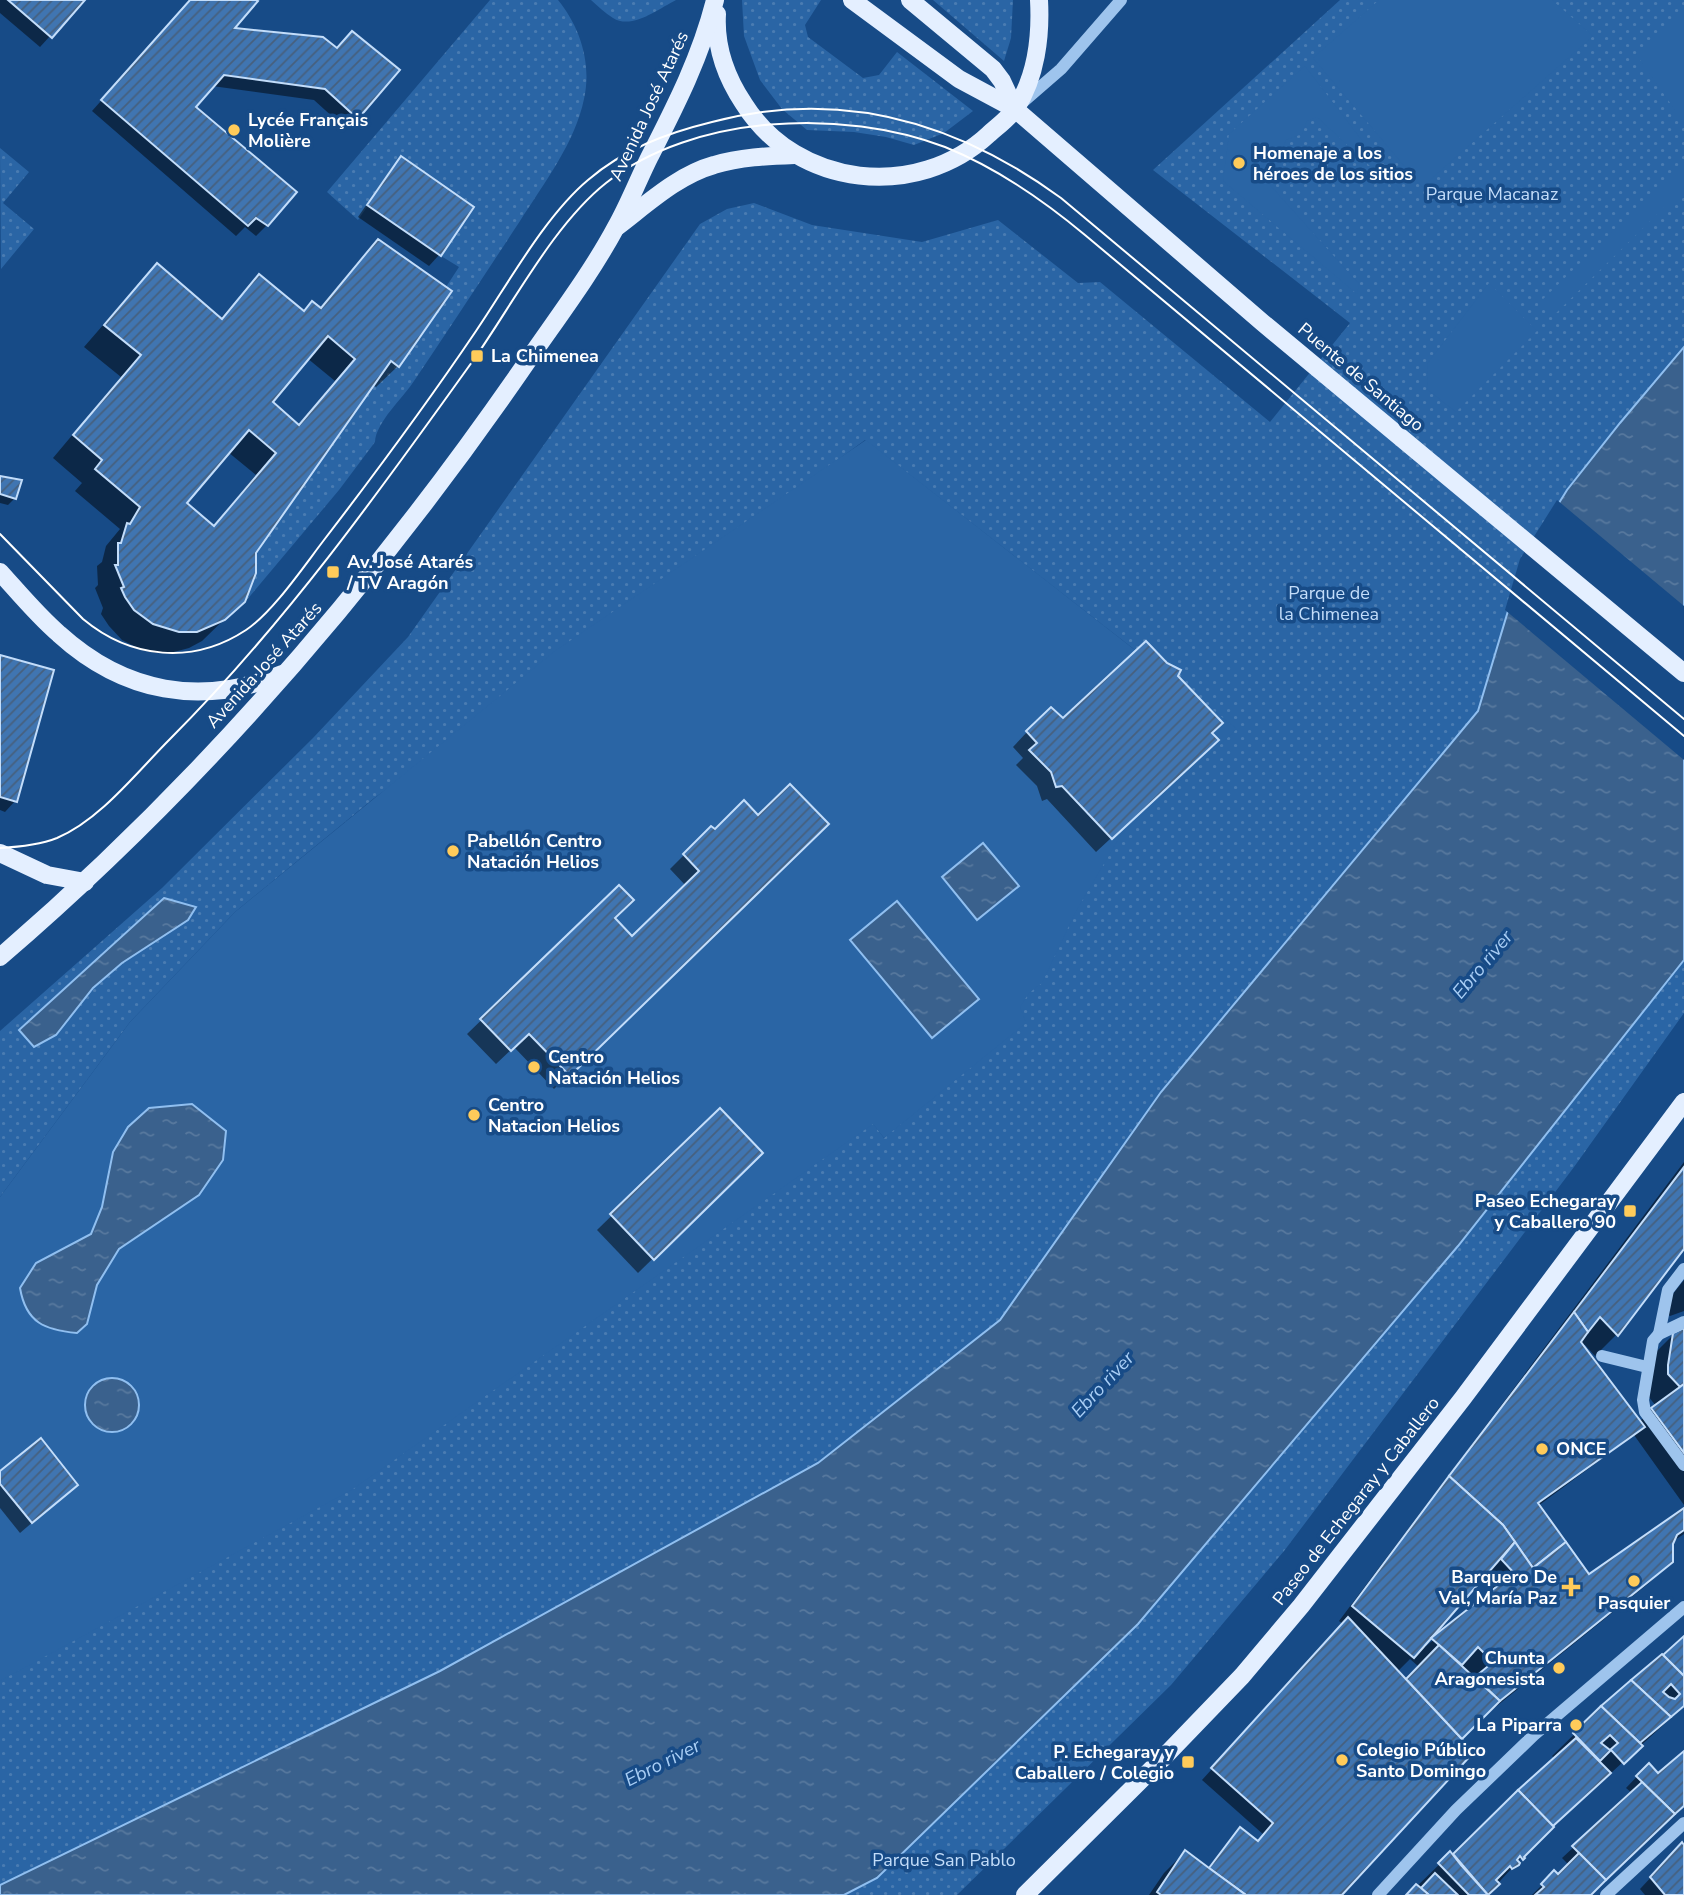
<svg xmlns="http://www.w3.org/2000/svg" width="1684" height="1895" font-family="'Nunito Sans',sans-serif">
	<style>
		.grass { fill: url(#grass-dots) }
		.garden { fill: #2a65a5 }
		.water { fill: url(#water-ripples); stroke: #90bff0; stroke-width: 2 }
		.pier { fill: #174b87 }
		.shadow { fill: #0007; fill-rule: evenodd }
		.building { fill: url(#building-hatch); stroke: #c3ddfa; stroke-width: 2; fill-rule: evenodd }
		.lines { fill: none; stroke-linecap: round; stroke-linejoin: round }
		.minor { stroke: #9ec4ed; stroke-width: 12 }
		.major { stroke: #e4efff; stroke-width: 18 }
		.tram { stroke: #fff; stroke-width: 2 }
		.poi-dot { fill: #ffcb5a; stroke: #174b87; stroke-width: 2.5 }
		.labels { text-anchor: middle; stroke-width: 7; stroke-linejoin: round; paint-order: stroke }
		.street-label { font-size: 18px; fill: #fff; stroke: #174b87 }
		.poi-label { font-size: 18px; font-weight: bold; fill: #fff; stroke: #174b87; text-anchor: start }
		.park-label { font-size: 18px; fill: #c3ddfa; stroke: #174b87 }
		.water-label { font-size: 19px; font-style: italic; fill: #a9cef5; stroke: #174b87 }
	</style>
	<defs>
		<pattern id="grass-dots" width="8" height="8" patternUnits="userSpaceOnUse" patternTransform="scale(1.75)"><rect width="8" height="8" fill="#2a65a5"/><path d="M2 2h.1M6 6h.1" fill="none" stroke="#4a7cb2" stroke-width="1.8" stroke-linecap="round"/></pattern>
		<pattern id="water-ripples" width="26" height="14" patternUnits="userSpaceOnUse" patternTransform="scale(1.75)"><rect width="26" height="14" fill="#3a618d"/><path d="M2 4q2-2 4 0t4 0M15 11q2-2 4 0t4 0" fill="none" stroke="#58799e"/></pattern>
		<pattern id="building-hatch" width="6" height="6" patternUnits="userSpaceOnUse" patternTransform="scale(1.75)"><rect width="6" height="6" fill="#4075b1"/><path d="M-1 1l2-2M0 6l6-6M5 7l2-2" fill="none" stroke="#46607e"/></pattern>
	</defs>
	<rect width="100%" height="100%" fill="#174b87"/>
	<g class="grass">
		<path d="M490,0H558C580,27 592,63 584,99C575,143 544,183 520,221C485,274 450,328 414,381C403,398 376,422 375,442L339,490L245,602L256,573V553L391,361L399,367L452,291L446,287L459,267L441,256L474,208L401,157L358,220L327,192Z"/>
		<path d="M591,0H676C658,9 632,30 613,18C605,13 598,6 591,0Z"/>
		<path d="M742,0H821L805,25L808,37L863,78L879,75L897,52L973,111L944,133L914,145L886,137L854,132L807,130L782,109L760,80L744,36Z"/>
		<path d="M933,0H1013L1011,38L1004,61Z"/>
		<path d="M1340,0H1684V347L1620,423L1567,490L1523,561L1478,711L1161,1092L1000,1320L818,1463L440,1671L0,1885V1584L864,1111L884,1138L1018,1001L1106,849L1223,723L1145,641L1135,650L865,440L373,799L235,912L130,1022L0,1197V1031L162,888L313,738L408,637L700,224L727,209L754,203L812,225L922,242L998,220L1078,283L1100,282L1270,422L1350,323L1153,170Z"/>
		<path d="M0,148L29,172L3,203L34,229L1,269Z"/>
		<path d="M1684,960V1013L1574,1167L1284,1551L1171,1685L957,1895H844L877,1878L1138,1624L1458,1246Z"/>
	</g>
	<g class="garden">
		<path d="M1379,0H1552L1593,36L1422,187L1313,58Z"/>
		<path d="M1684,8V123L1636,54Z"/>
		<path d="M1305,66L1410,203L1317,117L1307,121L1302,134L1286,140L1280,155L1265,159L1260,174L1359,284L1357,294L1223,181L1229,134Z"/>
		<path d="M1684,162V188L1552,317L1538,304Z"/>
		<path d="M1489,283L1537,331L1456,412L1428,390L1427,364Z"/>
		<path d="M866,440L1135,650L1146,641L1167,663L1181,670L1178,676L1204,703L1237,729L1121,835L1076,911L1042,983L1029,993L1020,1007L1026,1023L884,1138L873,1124L353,1489L0,1681V1197L130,1022L235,912L555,651Z"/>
	</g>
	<g class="water">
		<path d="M1684,347V960L1458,1246L1138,1624L877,1878L844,1895H0V1885L440,1671L818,1463L1000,1320L1161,1092L1478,711L1523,561L1567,490L1620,423Z"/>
		<path d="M983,843L1019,886L977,920L942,877Z"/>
		<path d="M164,898L196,907L188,920L122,963L93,988L56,1035L34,1047L19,1030Z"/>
		<path d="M897,901L979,999L932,1038L850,940Z"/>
		<path d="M192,1104L226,1131L223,1160L199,1195L119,1249L97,1285L87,1324L77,1333C45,1330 26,1323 20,1288L36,1263L91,1234L102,1207L113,1152L128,1127L149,1108Z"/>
		<circle cx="112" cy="1405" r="27"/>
	</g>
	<path class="pier" d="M1557,500L1684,606V760L1505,610L1520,559Z"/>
	<g class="shadow">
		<path d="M0,0H83L40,47L0,13Z"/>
		<path d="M191,0H254L232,29L337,50L398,70L346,129L314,100L212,86L193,107L267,225L256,236L245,227L236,236L92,111Z"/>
		<path d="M401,159L472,208L439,255L429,266L358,217L391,169Z"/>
		<path d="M379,241L398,366L376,387L373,385L254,553L243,601L202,641L189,648L174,652L157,653L142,650L122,640L109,626L101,614L103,608L95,588L98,585L97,566L102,562L106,546L120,529L75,491L82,483L53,458L121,377L84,347L136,287L157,266L220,319L259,276L303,313L319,309L357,263ZM307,358L335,381L298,425L270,402ZM228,452L256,475L213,526L185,503Z"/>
		<path d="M0,478L15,498L8,505L0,503Z"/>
		<path d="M0,657L15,801L5,812L0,810Z"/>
		<path d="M1176,676L1210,733L1202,754L1096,852L1047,799L1042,801L1037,786L1016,765L1023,758L1013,747L1027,732Z"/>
		<path d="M758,817L826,824L554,1089L514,1047L496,1064L467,1034L619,887L612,918L632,938L686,886L670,869L711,828L715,831Z"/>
		<path d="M720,1110L761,1153L638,1273L597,1230Z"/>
		<path d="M1684,1162V1246L1616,1335L1595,1356L1585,1345L1583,1346L1639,1422L1656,1406L1648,1396L1652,1356L1674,1334L1684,1330V1505L1634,1435L1538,1506L1589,1577L1684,1510V1534L1672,1542L1671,1562L1649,1583L1477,1722L1459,1739L1340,1895H1149L1164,1873L1185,1852L1207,1869L1240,1829L1257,1843L1264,1835L1202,1780L1343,1624L1339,1621ZM1480,1580L1492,1593L1426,1646L1424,1644ZM1410,1659L1419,1667L1406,1681L1397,1672Z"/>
		<path d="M1684,1280V1311L1670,1316L1661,1309Z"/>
		<path d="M0,1473L76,1485L20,1533L0,1508Z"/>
		<path d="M1684,1638V1706L1538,1840L1487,1895H1408L1450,1854L1453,1857L1555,1759L1552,1756L1602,1707Z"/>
		<path d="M1684,1754V1805L1589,1895H1532L1554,1873L1558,1876L1569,1865L1562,1858L1632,1793L1626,1788L1648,1765L1658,1776Z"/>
		<path d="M1684,1842V1895H1645L1640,1889Z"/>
	</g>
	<g class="building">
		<path d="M8,0H85L52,38Z"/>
		<path d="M190,0H256L258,1L235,28L323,37L337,48L352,31L400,70L358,119L325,89L224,75L196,107L297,192L268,226L256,218L248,226L101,100Z"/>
		<path d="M401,156L474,207L441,256L367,205Z"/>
		<path d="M378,239L452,291L399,367L391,361L256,553V573L245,602L225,620L197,632H179L153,624L134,610L125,597L121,588L124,587L115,565H118V543H121L127,523L130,524L140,507L95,469L102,460L73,435L141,355L104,325L157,263L222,319L259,274L304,311L312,301L321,308ZM328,336L355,359L299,425L273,402ZM249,430L276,453L214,526L187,503Z"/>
		<path d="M0,476L22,480L16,499L0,494Z"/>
		<path d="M1146,641L1167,663L1181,670L1178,676L1223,723L1212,733L1219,740L1112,839L1062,786L1056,787L1051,772L1029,750L1037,743L1026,731L1051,707L1063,718Z"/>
		<path d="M0,655L54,670L17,802L0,797Z"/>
		<path d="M790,784L829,824L570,1076L529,1034L511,1051L480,1019L619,885L634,900L615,918L632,936L699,871L683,854L711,826L715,829L744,800L758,815Z"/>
		<path d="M720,1108L763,1153L654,1260L610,1214Z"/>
		<path d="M1684,1167V1249L1618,1336L1600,1317L1588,1332L1574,1312Z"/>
		<path d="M1574,1312L1588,1332L1581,1342L1645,1427L1538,1503L1566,1542L1533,1568L1503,1525L1449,1476Z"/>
		<path d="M1684,1328V1384L1680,1387L1668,1374V1365L1673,1333Z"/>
		<path d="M1684,1384V1453L1651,1408Z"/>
		<path d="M41,1438L78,1485L32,1523L0,1484V1471Z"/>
		<path d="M1449,1476L1503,1525L1515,1542L1414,1658L1352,1606Z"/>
		<path d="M1684,1508V1530L1677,1535L1673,1544V1562L1500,1701L1475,1677L1493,1662L1478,1647L1462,1665L1431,1638L1514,1573L1501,1559L1515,1542L1533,1568L1566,1542L1589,1574Z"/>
		<path d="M1348,1617L1474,1752L1342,1895H1246L1209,1868L1240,1827L1258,1841L1273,1823L1211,1768Z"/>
		<path d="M1684,1636V1676L1663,1655Z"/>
		<path d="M1439,1645L1500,1701L1462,1739L1406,1679Z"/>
		<path d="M1662,1654L1684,1676V1706L1671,1717L1631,1680ZM1671,1684L1680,1694L1675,1699L1669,1697L1663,1692Z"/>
		<path d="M1631,1680L1671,1717L1640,1743L1601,1706Z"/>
		<path d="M1601,1706L1643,1746L1624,1764L1611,1750L1600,1761L1573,1733ZM1610,1735L1618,1743L1610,1750L1601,1743Z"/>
		<path d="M1576,1738L1611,1773L1553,1826L1518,1790Z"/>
		<path d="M1684,1751V1806L1675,1814L1636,1776L1649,1763L1658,1773Z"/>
		<path d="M1642,1782L1675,1814L1606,1880L1572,1846Z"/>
		<path d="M1518,1790L1554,1827L1524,1857L1525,1858L1523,1860L1520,1856L1517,1860L1520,1863L1519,1865L1512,1869L1510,1866L1496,1880L1500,1884L1488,1895L1453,1854Z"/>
		<path d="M1682,1842L1684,1845V1895H1665L1650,1877Z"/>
		<path d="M1185,1850L1209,1868L1246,1895H1161L1157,1892Z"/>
		<path d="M1450,1851L1461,1865L1488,1895H1469L1438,1863Z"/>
		<path d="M1579,1853L1606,1880L1591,1895H1535L1544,1887L1541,1884L1554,1870L1558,1874Z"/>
		<path d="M1435,1873L1458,1895H1429L1421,1888Z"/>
		<path d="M1416,1884L1421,1888L1429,1895H1406Z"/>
	</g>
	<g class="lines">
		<g class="minor">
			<path d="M1023,102L1061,69L1121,0"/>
			<path d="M1684,1322L1659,1334L1653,1341L1643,1400L1645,1412L1684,1465"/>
			<path d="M1659,1334L1668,1290L1684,1269"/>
			<path d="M1602,1356L1647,1367"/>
			<path d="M1378,1895L1456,1810L1534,1735L1684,1607"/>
			<path d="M1606,1895L1684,1823"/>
		</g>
		<g class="major">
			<path d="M852,0L959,79L1015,109L1263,323L1684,673"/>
			<path d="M910,0L993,69L1002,81L1015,109"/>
			<path d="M717,14C715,47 726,77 744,104C797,188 917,201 989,134C998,126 1009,118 1016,108C1036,77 1041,36 1039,0"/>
			<path d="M618,226C647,204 678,175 714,165C740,157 768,156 795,155"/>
			<path d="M0,572C19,593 38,616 59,634C124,693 201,707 282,674"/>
			<path d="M0,853L47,875L85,882"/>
			<path d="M0,957C204,782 377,580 529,359C558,317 592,272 616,227C629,204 638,180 650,156C676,105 701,56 715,0"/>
			<path d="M1025,1895L1164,1757L1242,1676L1301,1606L1463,1398L1684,1102"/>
		</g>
		<g class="tram">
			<path d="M0,534L83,619C131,659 193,665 246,630C273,612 304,566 324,540C377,471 428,402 476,331C508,284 545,216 588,180C624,149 667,133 712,122C840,88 957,122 1061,198L1684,719"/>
			<path d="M0,848C19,847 39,845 57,838C100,820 137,772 170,739C284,625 379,492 472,362C512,306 553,225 606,183C694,114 843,108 945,147C997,168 1042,199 1085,235L1684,736"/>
		</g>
	</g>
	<g class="poi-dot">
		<circle cx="234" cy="130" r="7"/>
		<circle cx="1239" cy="163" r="7"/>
		<rect x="470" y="349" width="14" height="14" rx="3.5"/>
		<rect x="326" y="565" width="14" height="14" rx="3.5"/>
		<circle cx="453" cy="851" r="7"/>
		<circle cx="534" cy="1067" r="7"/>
		<circle cx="474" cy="1115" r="7"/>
		<rect x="1623" y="1204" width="14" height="14" rx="3.5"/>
		<circle cx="1542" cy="1449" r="7"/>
		<circle cx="1634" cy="1581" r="7"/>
		<path d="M1567.5 1576.5h7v7h7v7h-7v7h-7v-7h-7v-7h7z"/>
		<circle cx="1559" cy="1668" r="7"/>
		<circle cx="1576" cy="1725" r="7"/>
		<circle cx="1342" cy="1760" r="7"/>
		<rect x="1181" y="1755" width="14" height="14" rx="3.5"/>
	</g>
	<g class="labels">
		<g class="street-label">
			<text transform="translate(649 106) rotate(-65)" y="6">Avenida José Atarés</text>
			<text transform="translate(1361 377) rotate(40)" y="6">Puente de Santiago</text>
			<text transform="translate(264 665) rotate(-48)" y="6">Avenida José Atarés</text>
			<text transform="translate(1356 1501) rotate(-52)" y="6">Paseo de Echegaray y Caballero</text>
		</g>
		<g class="poi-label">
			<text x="248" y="126">Lycée Français<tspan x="248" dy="21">Molière</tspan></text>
			<text x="1253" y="159">Homenaje a los<tspan x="1253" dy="21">héroes de los sitios</tspan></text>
			<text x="491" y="362">La Chimenea</text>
			<text x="347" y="568">Av. José Atarés<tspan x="347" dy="21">/ TV Aragón</tspan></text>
			<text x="467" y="847">Pabellón Centro<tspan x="467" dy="21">Natación Helios</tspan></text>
			<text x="548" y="1063">Centro<tspan x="548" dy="21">Natación Helios</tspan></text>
			<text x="488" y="1111">Centro<tspan x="488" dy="21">Natacion Helios</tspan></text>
			<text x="1616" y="1207" text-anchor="end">Paseo Echegaray<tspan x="1616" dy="21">y Caballero 90</tspan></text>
			<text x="1556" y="1455">ONCE</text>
			<text x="1557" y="1583" text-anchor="end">Barquero De<tspan x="1557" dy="21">Val, María Paz</tspan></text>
			<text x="1634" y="1609" text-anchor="middle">Pasquier</text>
			<text x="1545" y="1664" text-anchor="end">Chunta<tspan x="1545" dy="21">Aragonesista</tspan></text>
			<text x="1562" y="1731" text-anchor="end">La Piparra</text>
			<text x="1356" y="1756">Colegio Público<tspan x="1356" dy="21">Santo Domingo</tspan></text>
			<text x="1174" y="1758" text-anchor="end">P. Echegaray y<tspan x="1174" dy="21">Caballero / Colegio</tspan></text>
		</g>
		<g class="park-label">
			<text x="1492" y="200">Parque Macanaz</text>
			<text x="1329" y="599">Parque de<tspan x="1329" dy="21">la Chimenea</tspan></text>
			<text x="944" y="1866">Parque San Pablo</text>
		</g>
		<g class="water-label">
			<text transform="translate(1482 964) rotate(-50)" y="7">Ebro river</text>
			<text transform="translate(1102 1384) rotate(-47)" y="7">Ebro river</text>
			<text transform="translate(662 1762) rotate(-27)" y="7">Ebro river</text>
		</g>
	</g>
</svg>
